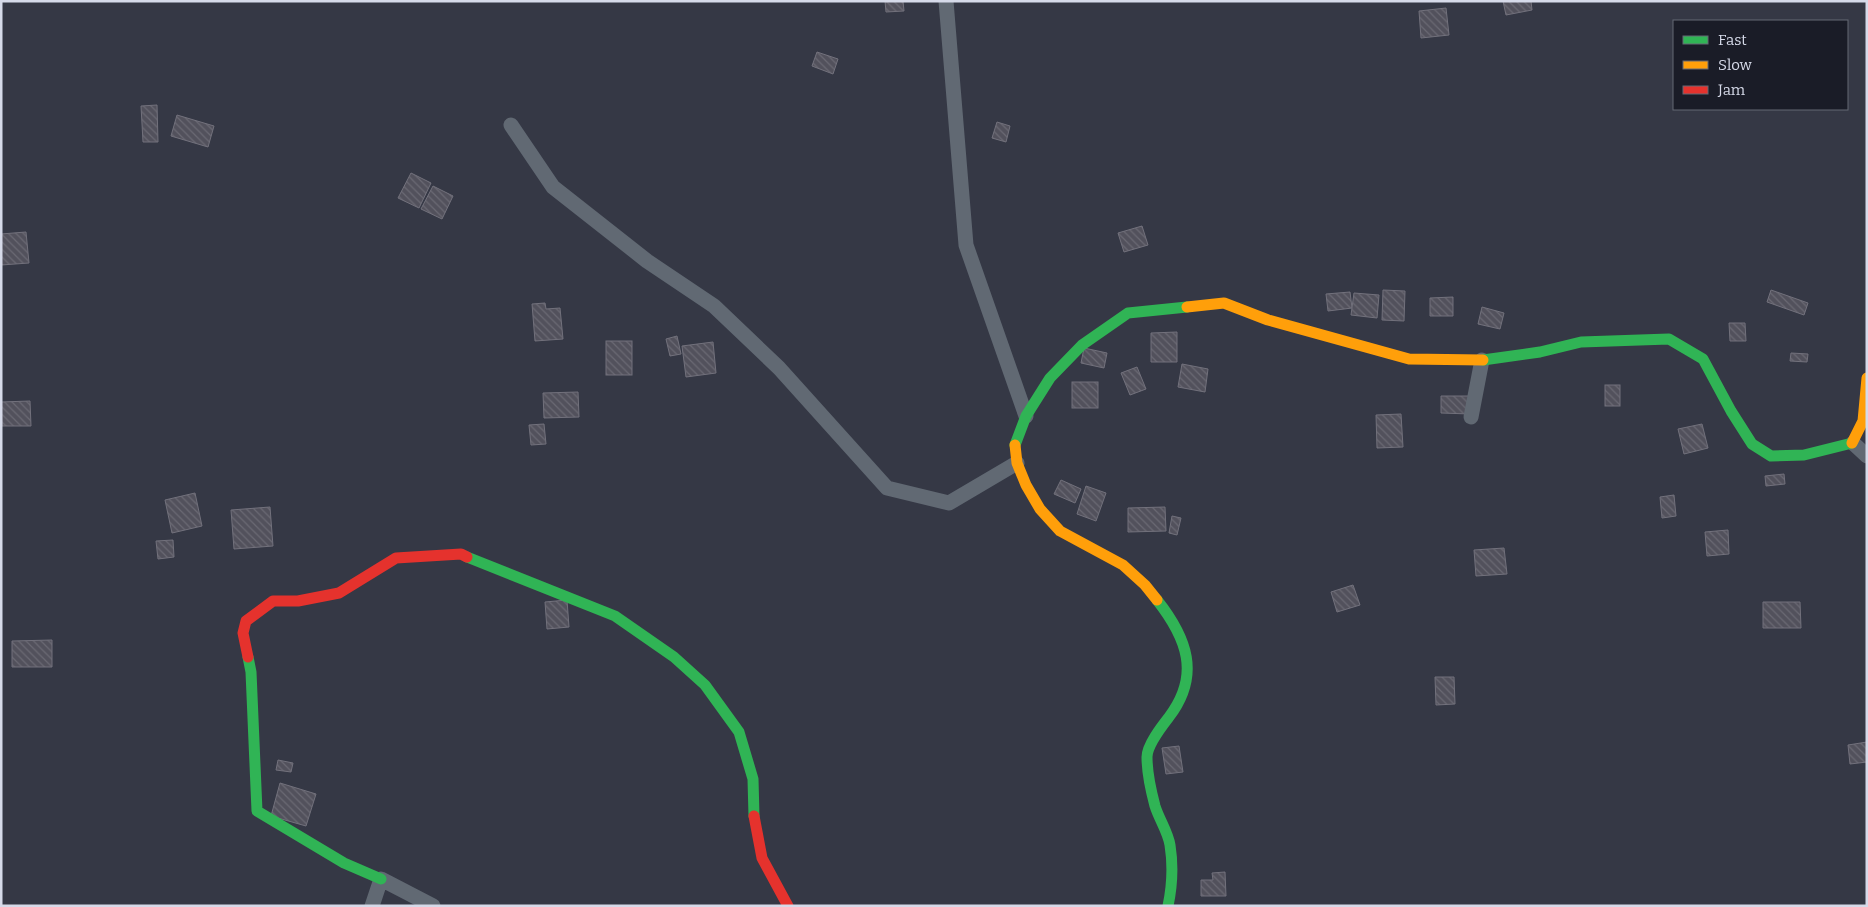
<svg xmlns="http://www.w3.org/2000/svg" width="1868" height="907" font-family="Bitter,serif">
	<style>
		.building { fill: url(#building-back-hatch); stroke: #72717c }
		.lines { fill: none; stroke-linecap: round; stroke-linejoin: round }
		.street { stroke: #616973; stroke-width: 15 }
		.fast { stroke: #30b455; stroke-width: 11 }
		.slow { stroke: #ff9f0a; stroke-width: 11 }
		.jam { stroke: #e5322d; stroke-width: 11 }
	</style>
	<defs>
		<pattern id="building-back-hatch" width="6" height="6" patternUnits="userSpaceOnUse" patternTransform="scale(1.25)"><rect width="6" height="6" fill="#52515c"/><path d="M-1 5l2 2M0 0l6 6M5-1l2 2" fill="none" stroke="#6a6973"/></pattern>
	</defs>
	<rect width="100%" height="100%" fill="#353845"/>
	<g class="building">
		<path d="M885,1H903L904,11L886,12Z"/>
		<path d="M1503,1H1531L1532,10L1506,15Z"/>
		<path d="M1446,8L1449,35L1421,38L1419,11Z"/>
		<path d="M817,52L838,59L833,74L812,66Z"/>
		<path d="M157,105L158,142H143L141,106Z"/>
		<path d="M177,115L214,126L208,147L171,136Z"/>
		<path d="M997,122L1010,126L1006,142L992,138Z"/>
		<path d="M411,173L431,183L419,208L398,198Z"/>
		<path d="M433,186L453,196L442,219L421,209Z"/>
		<path d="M1142,226L1148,245L1124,252L1118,233Z"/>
		<path d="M26,232L29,263L1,265V234Z"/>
		<path d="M1383,290L1405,291L1404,321L1382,320Z"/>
		<path d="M1771,290L1808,303L1804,315L1767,302Z"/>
		<path d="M1350,292L1352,308L1328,311L1326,294Z"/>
		<path d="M1354,293L1379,295L1377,318L1351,315Z"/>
		<path d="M1453,297V316H1430V298Z"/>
		<path d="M545,303L546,309L560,308L563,339L535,341L532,304Z"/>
		<path d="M1482,307L1504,313L1500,329L1478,324Z"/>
		<path d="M1729,323H1745L1746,341H1730Z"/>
		<path d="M1177,332V362H1151V333Z"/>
		<path d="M677,336L681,354L670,356L666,339Z"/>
		<rect x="606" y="341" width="26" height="34"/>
		<path d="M713,342L716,373L686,377L682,346Z"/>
		<path d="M1084,348L1107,353L1104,368L1081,363Z"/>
		<path d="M1791,353L1808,354L1807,362L1790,361Z"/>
		<path d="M1182,364L1208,369L1205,392L1178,387Z"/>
		<path d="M1137,367L1146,389L1130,395L1121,373Z"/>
		<rect x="1072" y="382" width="26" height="26"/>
		<rect x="1605" y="385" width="15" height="21"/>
		<path d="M578,392L579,417L544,418L543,393Z"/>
		<path d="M1441,396H1470V414L1441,413Z"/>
		<path d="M30,401L31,426H2L1,402Z"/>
		<path d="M1401,414L1403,447L1377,448L1376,415Z"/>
		<path d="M544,424L546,444L531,445L529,425Z"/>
		<path d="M1702,424L1708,448L1684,454L1678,429Z"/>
		<path d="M1784,474L1785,484L1766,486L1765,476Z"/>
		<path d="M1061,480L1081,489L1075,503L1054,494Z"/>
		<path d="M1086,486L1106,493L1096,521L1077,514Z"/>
		<path d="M195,493L202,526L172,533L165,500Z"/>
		<path d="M1674,495L1676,516L1662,518L1660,497Z"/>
		<path d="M270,507L273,546L234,549L231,510Z"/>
		<path d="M1165,507L1166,531L1128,532V508Z"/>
		<path d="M1172,516L1181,518L1177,535L1169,533Z"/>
		<path d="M1728,530L1729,554L1707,556L1705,532Z"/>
		<path d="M173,540L174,557L158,559L156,541Z"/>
		<path d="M1504,548L1507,574L1476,576L1474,550Z"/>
		<path d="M1353,585L1360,605L1337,612L1331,592Z"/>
		<path d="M567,600L569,627L547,629L545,602Z"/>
		<path d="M1763,602H1800L1801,628H1763Z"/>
		<path d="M52,640V667H12V641Z"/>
		<path d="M1435,677H1454L1455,704L1436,705Z"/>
		<path d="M1867,742V762L1850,764L1848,745Z"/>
		<path d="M1179,746L1183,772L1166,774L1162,748Z"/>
		<path d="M278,760L293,763L291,772L276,770Z"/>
		<path d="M280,783L316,794L306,826L271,816Z"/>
		<path d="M1225,872L1226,896H1201V880H1213L1212,873Z"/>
	</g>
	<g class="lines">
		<g class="street">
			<path d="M946,1L966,245L1026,416"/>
			<path d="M511,125L553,187L647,261L714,306L779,368L887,488L949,503L1017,463"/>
			<path d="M1471,417L1482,360"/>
			<path d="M1853,443L1867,456"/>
			<path d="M372,906L381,879L433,906"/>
		</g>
		<g class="fast">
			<path d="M1483,360L1540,352L1581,342L1669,339L1703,359L1731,411L1752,444L1771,456L1804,455L1852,443"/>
			<path d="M1015,445L1026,416L1050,378L1082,345L1128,313L1187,307"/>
			<path d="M467,557L615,616L674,657L705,685L739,732L753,779L754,816"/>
			<path d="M1157,600C1187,638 1201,675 1169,717C1162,726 1147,745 1147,757C1147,772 1151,791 1155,806C1159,819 1168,832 1170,845C1173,864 1172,887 1168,906"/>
			<path d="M248,657L251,672L257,811L344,863L381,879"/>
		</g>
		<g class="slow">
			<path d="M1187,307L1224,303L1268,320L1409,359L1483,360"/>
			<path d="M1852,443L1863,421L1867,378"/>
			<path d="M1015,445L1017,463L1026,485L1040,509L1060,531L1123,565L1145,585L1157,600"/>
		</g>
		<g class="jam">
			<path d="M248,657L243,633L246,621L273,601H298L339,593L396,558L461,554L467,557"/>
			<path d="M754,816L762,858L788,906"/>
		</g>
	</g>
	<rect width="1868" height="907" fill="none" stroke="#d6dae9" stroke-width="5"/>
	<rect x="1673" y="20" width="175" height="90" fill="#1a1c27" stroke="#656875"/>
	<rect x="1683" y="36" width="25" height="8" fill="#30b455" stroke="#656875"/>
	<text x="1718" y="45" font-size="15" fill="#d6dae9">Fast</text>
	<rect x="1683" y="61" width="25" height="8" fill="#ff9f0a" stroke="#656875"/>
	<text x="1718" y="70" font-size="15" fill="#d6dae9">Slow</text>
	<rect x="1683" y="86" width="25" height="8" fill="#e5322d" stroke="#656875"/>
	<text x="1718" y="95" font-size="15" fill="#d6dae9">Jam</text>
</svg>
